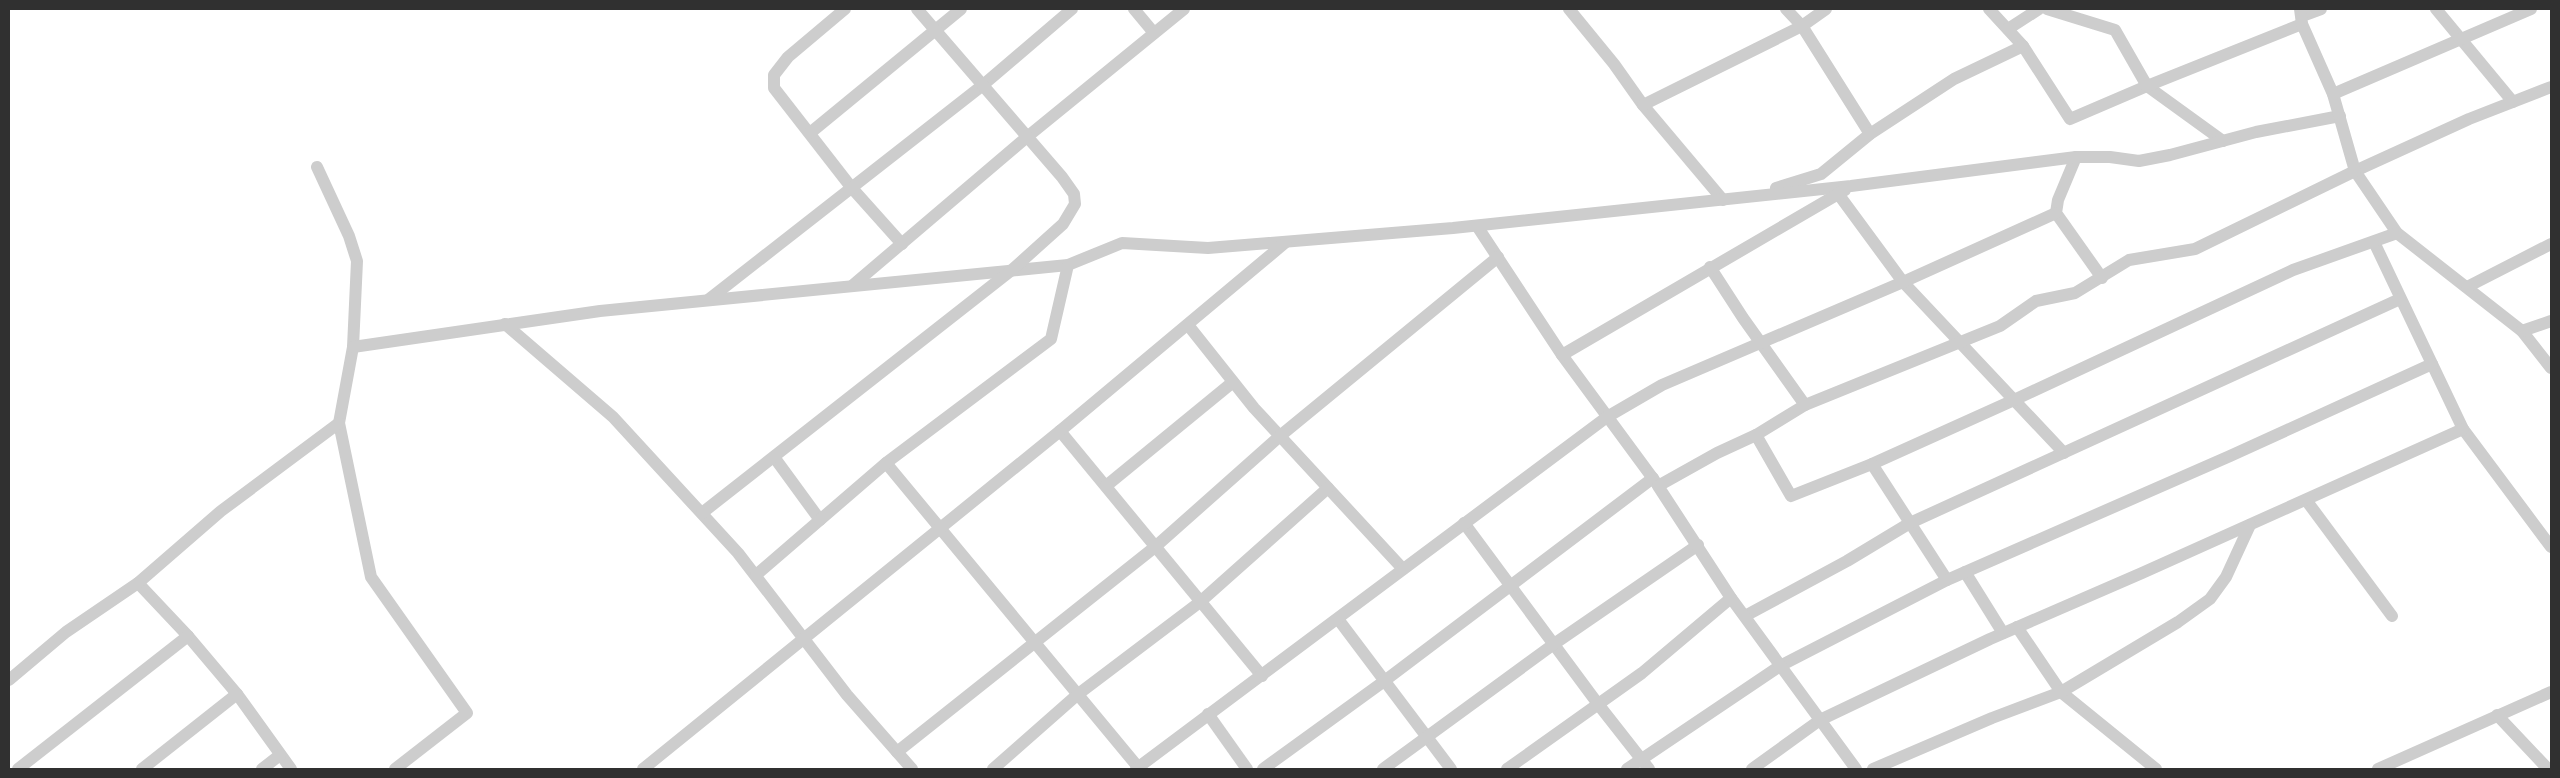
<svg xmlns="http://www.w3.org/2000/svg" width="2560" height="778" font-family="Quicksand,sans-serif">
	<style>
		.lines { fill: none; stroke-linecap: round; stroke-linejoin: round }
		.minor { stroke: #cdcdcd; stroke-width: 12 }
	</style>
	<rect width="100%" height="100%" fill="#fff"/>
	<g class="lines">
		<g class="minor">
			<polyline points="845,9 788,57 774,75 774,88 851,187 902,244"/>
			<polyline points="1134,9 1154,33"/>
			<polyline points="1569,9 1614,64 1643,105 1723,200"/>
			<polyline points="1786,9 1802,26 1870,134"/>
			<polyline points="1989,9 2023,46 2070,119 2147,86 2223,141"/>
			<polyline points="2047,9 2115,30 2147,86 2302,24"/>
			<polyline points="2436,9 2513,102"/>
			<polyline points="2302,16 2321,9"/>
			<polyline points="2008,29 2039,9"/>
			<polyline points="2551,87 2469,119 2355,171 2397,233 2522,331 2551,368"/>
			<polyline points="2333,94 2531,9"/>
			<polyline points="1643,105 1802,26 1826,9"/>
			<polyline points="810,133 961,9"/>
			<polyline points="2076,157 2058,200 2056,213 2102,278"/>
			<polyline points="317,167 349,236 357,261 353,347 339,423 371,577 467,713 395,769"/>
			<polyline points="1776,188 1821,174 1870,134 1954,79 2023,46"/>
			<polyline points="1839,195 1903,282 2064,453"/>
			<polyline points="1477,226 1562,355 1657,484"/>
			<polyline points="2374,242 2463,429 2551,547"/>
			<polyline points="1710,267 1743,318 1805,405"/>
			<polyline points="853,285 1027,137 1184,9"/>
			<polyline points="2467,287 2551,244"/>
			<polyline points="708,300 983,85 1072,9"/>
			<polyline points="505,324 613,417 738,553 847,695 912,769"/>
			<polyline points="1188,325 1254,408 1403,569"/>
			<polyline points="2522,331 2551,321"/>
			<polyline points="353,347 600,311 1068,265 1122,243 1208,248 1453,228 1851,186 2076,157 2110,157 2139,161 2170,155 2256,132 2340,116"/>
			<polyline points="1562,355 1845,190"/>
			<polyline points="1060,431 1262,676"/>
			<polyline points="1756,435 1791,496 1872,464 2014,400 2293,270 2397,233"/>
			<polyline points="774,457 820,520"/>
			<polyline points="886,463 1138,767"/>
			<polyline points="1872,464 1947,580"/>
			<polyline points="1106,486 1233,382"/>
			<polyline points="2306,500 2392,616"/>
			<polyline points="702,513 1013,269 1063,224 1075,204 1074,194 1062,177 917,9"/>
			<polyline points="1464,523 1598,704 1649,769"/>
			<polyline points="1965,572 2003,633"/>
			<polyline points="756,575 886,463 1051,339 1068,265"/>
			<polyline points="138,583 188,636 237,694 291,769"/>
			<polyline points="1745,616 1847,561 1910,523 2400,299"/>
			<polyline points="1338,619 1451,769"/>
			<polyline points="2017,627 2061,692 2156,769"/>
			<polyline points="9,680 66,632 138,583 221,511 339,423"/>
			<polyline points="1208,714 1247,769"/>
			<polyline points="2497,715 2548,769"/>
			<polyline points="897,752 1155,547 1280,436 1498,257"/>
			<polyline points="18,769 188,636"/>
			<polyline points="142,769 237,694"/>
			<polyline points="262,769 280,755"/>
			<polyline points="643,769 1060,431 1286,242"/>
			<polyline points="993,769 1077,695 1200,602 1328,488"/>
			<polyline points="1136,769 1607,417 1662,385 1903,282 2056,213"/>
			<polyline points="1263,769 1383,682 1653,478"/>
			<polyline points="1383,769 1554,644 1698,545"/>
			<polyline points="1507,769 1642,673 1731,598"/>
			<polyline points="1627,769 1780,666 1947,580 2230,456 2432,364"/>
			<polyline points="1752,769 1820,720 1990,639 2142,573 2463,429"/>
			<polyline points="1856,769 1731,598 1658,486 1717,453 1756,435 1805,405 2000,326 2036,301 2075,293 2129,260 2195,249 2355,171 2333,94 2302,24 2300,9"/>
			<polyline points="1873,769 1992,718 2061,692 2178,622 2210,599 2226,577 2250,525"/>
			<polyline points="2378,769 2551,692"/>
		</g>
	</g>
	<rect width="2560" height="778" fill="none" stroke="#303030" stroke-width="20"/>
</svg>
